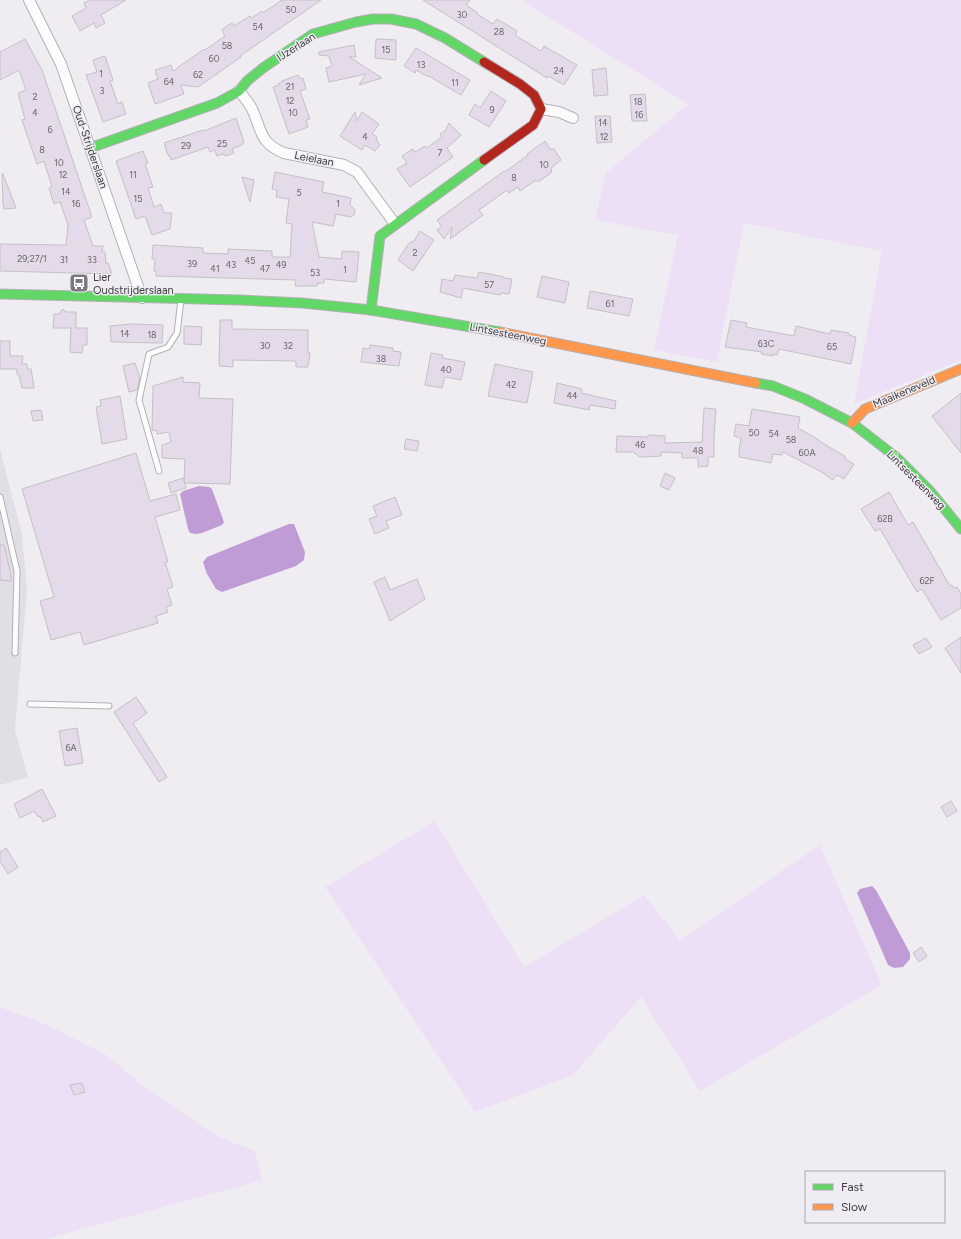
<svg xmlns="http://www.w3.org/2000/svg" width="961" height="1239" font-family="Figtree,sans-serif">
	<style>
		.built { fill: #e2dee6 }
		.green { fill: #eddff6 }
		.water { fill: #c09cd7 }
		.building { fill: #e4daea; stroke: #c3c1c5 }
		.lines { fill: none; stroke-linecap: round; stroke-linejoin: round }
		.lane-casing { stroke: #b4b1b5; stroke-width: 7 }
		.street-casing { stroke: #b4b1b5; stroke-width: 12 }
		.fast-casing { stroke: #b4b1b5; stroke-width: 11 }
		.slow-casing { stroke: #b4b1b5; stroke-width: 11 }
		.jam-casing { stroke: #b4b1b5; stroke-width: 11 }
		.lane { stroke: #fdfcfd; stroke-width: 5 }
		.street { stroke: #fdfcfd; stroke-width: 10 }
		.fast { stroke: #63d668; stroke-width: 9 }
		.slow { stroke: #ff974d; stroke-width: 9 }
		.jam { stroke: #b3261e; stroke-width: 9 }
		.labels { text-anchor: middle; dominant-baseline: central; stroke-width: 3; stroke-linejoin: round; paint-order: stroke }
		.number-label { font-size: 9px; fill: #67646a }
		.street-label { font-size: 11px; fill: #3d3c3f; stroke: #f0ecf3 }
		.poi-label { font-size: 11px; fill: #3d3c3f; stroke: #f0ecf3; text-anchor: start }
	</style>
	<rect width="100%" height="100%" fill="#f0edf2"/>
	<polygon class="built" points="0,449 22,535 27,589 15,730 28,777 0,785"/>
	<g class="green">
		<polygon points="521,0 961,0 961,360 854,404 882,251 744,223 717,362 654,350 678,235 595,220 606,173 688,104"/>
		<polygon points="435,821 524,967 644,895 680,940 820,845 882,985 700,1091 641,997 573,1075 475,1112 325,887"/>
		<polygon points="0,1007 52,1027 108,1056 144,1087 218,1137 255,1151 262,1180 46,1239 0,1239"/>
	</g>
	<g class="water">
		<polygon points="199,486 209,487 212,489 224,522 222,525 202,533 196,534 190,533 188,529 180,494 183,491"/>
		<polygon points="289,524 294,524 305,552 304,560 296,566 222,592 216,589 207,574 203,562 207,557"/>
		<polygon points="872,886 876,890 910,953 910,959 903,967 894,968 888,965 857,893 860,889"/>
	</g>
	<g class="building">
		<polygon points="90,0 126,0 101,15 105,23 96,28 94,23 80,31 72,16 86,8 84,3"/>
		<polygon points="282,0 321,0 240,56 241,57 198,87 181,85 184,94 155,104 148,83 158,79 155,70 171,65 173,71 204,49 205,50 225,36 222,30 227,26 232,23 234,26 250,16 252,18 262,11 263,13"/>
		<polygon points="423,0 470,0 466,5 478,13 477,14 493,24 497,19 517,31 515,35 541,51 544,46 577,65 564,85 548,76 547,78"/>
		<polygon points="25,39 42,70 92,217 84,220 93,246 103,246 102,252 105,252 106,263 108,263 112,274 0,271 0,244 66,245 68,225 60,202 54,204 49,188 52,187 44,161 37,164 22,120 25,119 18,93 26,90 19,70 0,80 0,52"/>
		<polygon points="376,39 396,40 396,60 375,58"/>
		<polygon points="354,45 356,57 349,57 382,78 359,85 366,74 329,82 326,68 332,66 329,56 319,55 319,52"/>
		<polygon points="416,48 470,80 461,95 429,76 428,77 416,70 415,73 404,66"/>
		<polygon points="105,56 113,80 110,81 118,104 122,102 126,114 103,122 86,75 97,72 93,60"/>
		<polygon points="606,68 608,95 594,96 592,70"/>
		<polygon points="298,75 300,79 303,78 306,89 300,91 310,119 306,120 308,127 289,134 273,87 279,85 278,84 282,82 282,81"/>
		<polygon points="491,91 506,101 489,127 469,115 475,104 480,108"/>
		<polygon points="645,94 647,121 632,121 630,95"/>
		<polygon points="355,112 357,121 362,112 379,124 372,134 377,137 376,139 380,145 375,151 365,145 362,150 340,136"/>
		<polygon points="595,116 610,116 612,142 597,143"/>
		<polygon points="236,118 244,142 242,145 232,149 234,153 226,156 223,154 217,156 215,150 210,152 208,147 171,160 169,155 168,155 164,143 203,130 204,131"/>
		<polygon points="449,123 461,135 447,148 453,157 410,187 397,169 407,163 402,156 413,149 415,152 425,146 427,148 442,137 440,134 445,131"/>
		<polygon points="545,141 550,149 554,149 561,160 552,167 551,173 538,182 536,180 520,191 518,187 509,193 507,190 479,210 483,215 450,239 452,227 444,239 437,230 442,227 437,220 504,171 505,172 528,155 527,154"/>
		<polygon points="143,151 148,163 145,164 153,187 148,188 154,207 161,204 164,213 172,213 170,229 152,235 145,216 136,219 116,161"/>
		<polygon points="275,172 324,182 322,192 351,198 350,205 355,210 354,215 351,217 336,214 333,226 312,222 319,257 342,259 342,251 359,252 356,282 324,279 324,283 318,283 317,286 295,286 296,280 156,276 156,271 154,271 155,259 152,259 153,245 203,248 203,253 228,254 228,249 272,251 272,257 290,257 292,224 286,223 289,199 276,197 277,190 272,189"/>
		<polygon points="2,174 3,174 16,208 4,209 3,203"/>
		<polygon points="242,177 254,180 250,202"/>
		<polygon points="420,231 434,240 413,271 398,260 409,243 414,241"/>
		<polygon points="479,272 504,277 504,278 512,279 509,294 501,293 500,295 463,288 461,298 440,292 442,279 453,281 455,275 477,278"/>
		<polygon points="542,276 569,282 565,303 537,297"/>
		<polygon points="590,291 633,299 629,316 587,308"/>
		<polygon points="63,309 66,312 76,312 76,328 87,328 87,345 83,345 82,353 70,352 71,328 53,328 54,314 59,314"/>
		<polygon points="220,320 232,320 232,329 308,330 308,353 310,353 308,367 296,367 296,362 294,361 233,360 233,367 219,366"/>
		<polygon points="731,320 747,323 746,327 794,336 796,326 830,334 831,330 849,333 849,335 856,337 851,364 779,349 777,355 773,354 773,356 761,354 762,352 725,347"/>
		<polygon points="130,324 163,325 162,343 111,342 110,326"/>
		<polygon points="184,326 202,327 201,345 184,344"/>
		<polygon points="0,341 10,341 10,356 23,356 22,364 27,364 27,369 31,369 34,388 22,388 19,375 17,374 17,369 0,369"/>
		<polygon points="370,345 393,348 393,351 401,352 399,366 361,362 363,348 369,349"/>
		<polygon points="431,353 443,355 442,358 465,362 461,380 445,377 442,388 425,385"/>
		<polygon points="135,363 140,378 137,390 129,392 123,366"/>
		<polygon points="495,364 533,372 527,403 488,396"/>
		<polygon points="183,377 183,382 200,383 199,398 233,399 230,484 184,483 185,459 162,458 162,445 171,442 169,432 157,434 157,431 152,430 153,386"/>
		<polygon points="557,383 582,389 581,393 616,401 615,409 590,405 589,410 554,403"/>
		<polygon points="961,393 961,453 932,416"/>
		<polygon points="120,396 127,439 102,444 96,407 101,406 100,400"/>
		<polygon points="704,408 716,409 714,438 714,457 708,457 708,466 698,467 698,458 682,458 682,453 661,452 661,456 640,457 633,452 616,452 617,436 648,437 648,435 665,436 665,443 702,442"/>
		<polygon points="752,409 800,417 798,428 819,440 819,441 846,457 845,459 854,464 844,479 837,475 833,480 820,471 783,452 782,455 773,454 771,463 739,457 739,451 741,438 734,436 736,424 749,426"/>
		<polygon points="41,410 43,420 33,421 31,411"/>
		<polygon points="406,439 419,441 417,451 404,449"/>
		<polygon points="136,453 150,501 176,494 180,510 155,517 168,562 165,562 173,587 167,589 172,605 166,607 168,612 156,616 158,623 84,645 80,632 51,640 40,601 54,597 22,489"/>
		<polygon points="665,473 675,478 669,490 660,486"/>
		<polygon points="183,478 186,488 171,493 168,483"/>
		<polygon points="889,492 908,525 913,522 950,586 952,585 954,588 957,587 961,594 961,608 941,620 922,589 917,592 880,529 875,531 861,509"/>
		<polygon points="395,497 402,515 386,521 389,528 375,534 369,519 377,516 373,506"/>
		<polygon points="0,545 4,545 11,575 11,581 0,580"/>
		<polygon points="385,577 390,590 417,579 425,599 390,621 374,582"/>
		<polygon points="961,637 961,673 945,648"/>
		<polygon points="926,638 932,647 919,654 913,645"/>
		<polygon points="136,697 147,713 133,723 167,777 159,782 114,712"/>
		<polygon points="77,728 83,763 65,766 59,731"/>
		<polygon points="42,789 56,816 43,822 40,816 38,817 34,811 20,818 14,804"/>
		<polygon points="951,801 957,811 947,817 941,807"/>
		<polygon points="6,848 18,867 8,874 0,861 0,852"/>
		<polygon points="921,947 927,956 919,962 913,953"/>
		<polygon points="82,1083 85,1092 74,1095 70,1085"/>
	</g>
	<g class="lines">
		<defs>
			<g id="lane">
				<polyline points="159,471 139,400 149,354 168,347 177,333 181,300"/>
				<polyline points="0,497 17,571 15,653"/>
				<polyline points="30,704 109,706"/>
			</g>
			<g id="street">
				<polyline points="29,0 61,64 142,298"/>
				<path d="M239,91C244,97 249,103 252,109C262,130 259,143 284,153L344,165L357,172L395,224"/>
				<polyline points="541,109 559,112 573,118"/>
			</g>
			<g id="fast">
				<polyline points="90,148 217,103 239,91 247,81 263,68 313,34 356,22 373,19 391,19 416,24 445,38 484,62"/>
				<polyline points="0,294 240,300 302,303 371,310 500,332"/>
				<polyline points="371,310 380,236 484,160"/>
				<polyline points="756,383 773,386 805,399 852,423 896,457 930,491 961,529"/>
			</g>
			<g id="slow">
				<polyline points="500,332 756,383"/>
				<polyline points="852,423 865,409 961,369"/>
			</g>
			<polyline id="jam" points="484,160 533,125 541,109 534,95 520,84 484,62"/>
		</defs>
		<use href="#lane" class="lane-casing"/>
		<use href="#street" class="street-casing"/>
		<use href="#fast" class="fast-casing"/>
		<use href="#slow" class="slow-casing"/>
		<use href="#jam" class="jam-casing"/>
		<use href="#lane" class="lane"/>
		<use href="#street" class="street"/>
		<use href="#fast" class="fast"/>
		<use href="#slow" class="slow"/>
		<use href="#jam" class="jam"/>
	</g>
	<defs>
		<symbol id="bus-square" viewBox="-11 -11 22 22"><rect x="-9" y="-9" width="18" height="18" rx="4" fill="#7c7a7e" stroke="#f0ecf3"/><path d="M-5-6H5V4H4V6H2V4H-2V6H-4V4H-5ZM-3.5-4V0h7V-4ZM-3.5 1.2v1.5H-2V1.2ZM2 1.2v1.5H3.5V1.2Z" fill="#fff"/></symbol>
	</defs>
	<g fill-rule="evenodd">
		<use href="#bus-square" x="68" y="272" width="22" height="22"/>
	</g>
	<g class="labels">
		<g class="number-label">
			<text x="291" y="9">50</text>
			<text x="462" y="14">30</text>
			<text x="258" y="26">54</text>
			<text x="499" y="31">28</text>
			<text x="227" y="45">58</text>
			<text x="386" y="49">15</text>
			<text x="214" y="58">60</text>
			<text x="421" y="64">13</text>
			<text x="559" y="70">24</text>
			<text x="101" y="73">1</text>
			<text x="198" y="74">62</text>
			<text x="169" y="81">64</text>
			<text x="455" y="82">11</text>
			<text x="290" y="86">21</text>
			<text x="102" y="90">3</text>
			<text x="35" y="96">2</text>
			<text x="290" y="100">12</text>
			<text x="638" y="101">18</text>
			<text x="492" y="109">9</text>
			<text x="35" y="112">4</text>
			<text x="293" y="112">10</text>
			<text x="639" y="114">16</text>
			<text x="603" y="122">14</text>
			<text x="50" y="129">6</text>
			<text x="365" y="136">4</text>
			<text x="604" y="136">12</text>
			<text x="222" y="143">25</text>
			<text x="186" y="145">29</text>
			<text x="42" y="149">8</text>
			<text x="440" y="152">7</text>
			<text x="59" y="162">10</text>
			<text x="544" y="164">10</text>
			<text x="63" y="174">12</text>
			<text x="133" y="174">11</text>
			<text x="514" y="177">8</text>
			<text x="66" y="191">14</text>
			<text x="299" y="192">5</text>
			<text x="138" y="198">15</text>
			<text x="76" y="203">16</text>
			<text x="338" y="203">1</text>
			<text x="415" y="252">2</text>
			<text x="32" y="258">29;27/1</text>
			<text x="64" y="259">31</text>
			<text x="92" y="259">33</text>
			<text x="250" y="260">45</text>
			<text x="192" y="263">39</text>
			<text x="231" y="264">43</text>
			<text x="281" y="264">49</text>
			<text x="215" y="268">41</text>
			<text x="265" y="268">47</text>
			<text x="345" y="269">1</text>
			<text x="315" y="272">53</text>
			<text x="489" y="284">57</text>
			<text x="610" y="303">61</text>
			<text x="125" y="333">14</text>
			<text x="152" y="334">18</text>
			<text x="766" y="343">63C</text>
			<text x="265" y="345">30</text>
			<text x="288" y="345">32</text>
			<text x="832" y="346">65</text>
			<text x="381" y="358">38</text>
			<text x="446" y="369">40</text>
			<text x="511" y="384">42</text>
			<text x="572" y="395">44</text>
			<text x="754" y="432">50</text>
			<text x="774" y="433">54</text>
			<text x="791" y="439">58</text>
			<text x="640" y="444">46</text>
			<text x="698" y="450">48</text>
			<text x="807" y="452">60A</text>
			<text x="885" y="518">62B</text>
			<text x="927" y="580">62F</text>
			<text x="71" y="747">6A</text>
		</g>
		<g class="street-label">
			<text transform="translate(296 47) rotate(-32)">IJzerlaan</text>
			<text transform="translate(90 147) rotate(71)">Oud-Strijderslaan</text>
			<text transform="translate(314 159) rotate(11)">Leielaan</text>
			<text transform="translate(508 334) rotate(11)">Lintsesteenweg</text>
			<text transform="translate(904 392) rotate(-23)">Maaikeneveld</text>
			<text transform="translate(916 480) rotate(45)">Lintsesteenweg</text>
		</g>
		<g class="poi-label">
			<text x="93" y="277">Lier<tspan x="93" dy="13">Oudstrijderslaan</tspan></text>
		</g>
	</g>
	<rect x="805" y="1171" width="140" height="52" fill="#f0ecf3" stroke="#a8a6ab"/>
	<rect x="813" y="1184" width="20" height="6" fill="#63d668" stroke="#a8a6ab"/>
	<text x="841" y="1191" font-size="12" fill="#3d3c3f">Fast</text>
	<rect x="813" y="1204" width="20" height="6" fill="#ff974d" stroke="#a8a6ab"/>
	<text x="841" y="1211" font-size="12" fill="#3d3c3f">Slow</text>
</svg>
